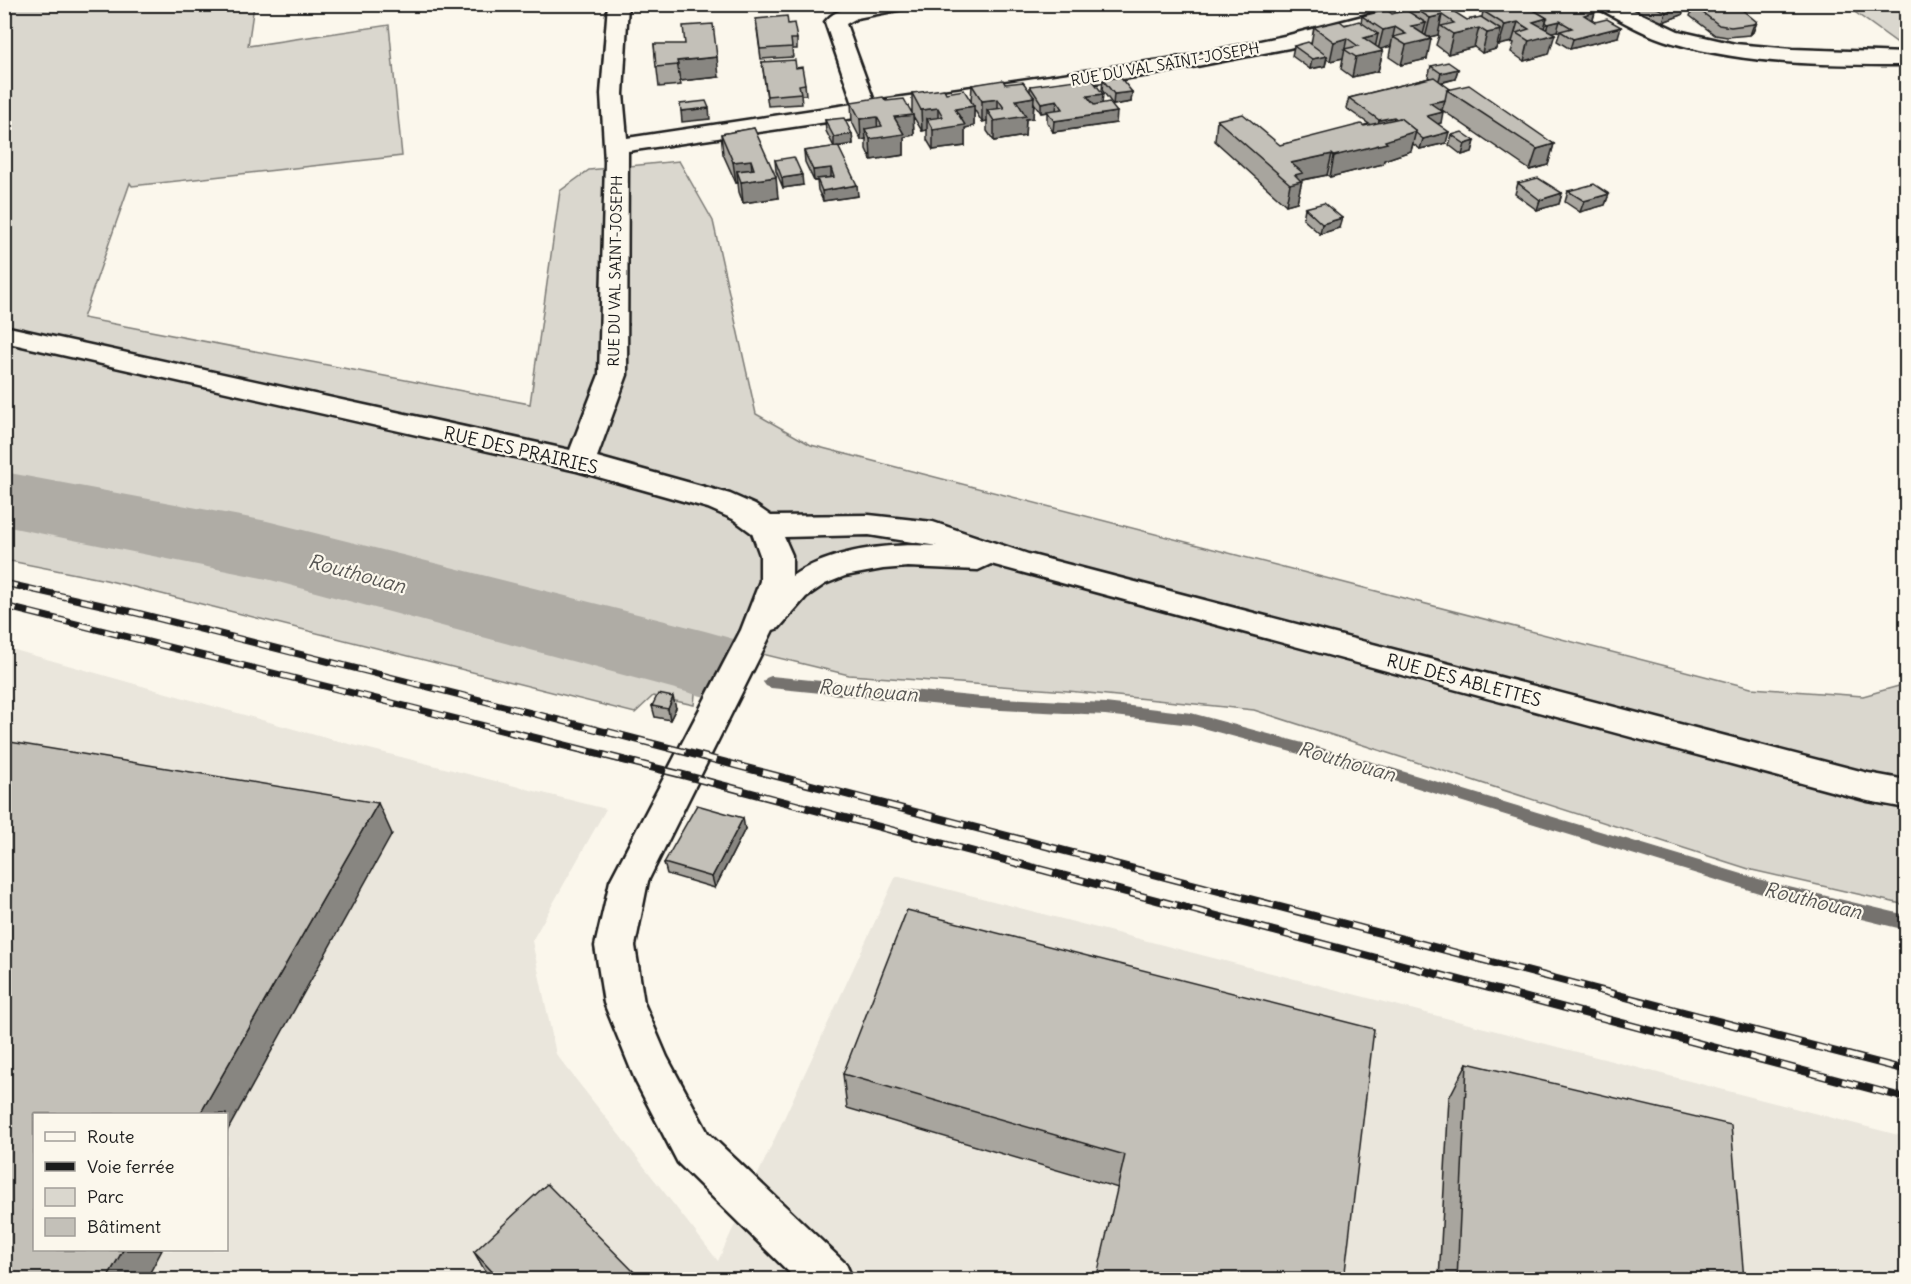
<svg xmlns="http://www.w3.org/2000/svg" width="1911" height="1284" font-family="Delius,sans-serif">
	<style>
		.built { fill: #eae6dc; fill-rule: evenodd }
		.green { fill: #dad7ce; stroke: #7b7a75; stroke-width: 1.5 }
		.lines { fill: none; stroke-linecap: round; stroke-linejoin: round }
		.stream { fill: #74726e; fill-rule: evenodd }
		.river { fill: #afaca5; fill-rule: evenodd }
		.minor-casing { stroke: #1c1c1c; stroke-width: 5 }
		.minor { fill: #fbf7ec; fill-rule: evenodd }
		.rail-far1-casing { stroke: #1c1c1c; stroke-width: 7 }
		.rail-casing { stroke: #1c1c1c; stroke-width: 8 }
		.rail-far1 { stroke: #fbf7ec; stroke-width: 4.5; stroke-dasharray: 13; stroke-linecap: butt }
		.rail { stroke: #fbf7ec; stroke-width: 5; stroke-dasharray: 16; stroke-linecap: butt }
		.wall { fill: #a8a59e; stroke: #1c1c1c; stroke-width: 1.5 }
		.shaded-wall { fill: #888681; stroke: #1c1c1c; stroke-width: 1.5 }
		.building { fill: #c3c0b8; stroke: #1c1c1c; stroke-width: 1.5 }
		.labels { text-anchor: middle; dominant-baseline: central; stroke-width: 4.5; stroke-linejoin: round; paint-order: stroke }
		.far-street-label { font-size: 15px; fill: #1c1c1c; stroke: #fbf7ec }
		.street-label { font-size: 18px; fill: #1c1c1c; stroke: #fbf7ec }
		.water-label { font-size: 20px; font-style: italic; fill: #575653; stroke: #fbf7ec }
	</style>
	<rect width="100%" height="100%" fill="#fbf7ec"/>
	<filter id="ink" filterUnits="userSpaceOnUse"><feTurbulence type="fractalNoise" baseFrequency=".0167" numOctaves="2"/><feDisplacementMap in="SourceGraphic" scale="12" xChannelSelector="R" yChannelSelector="G"/><feConvolveMatrix kernelMatrix="1 2 1 2 8 2 1 2 1" color-interpolation-filters="sRGB"/></filter>
	<g filter="url(#ink)">
		<path class="built" d="M4,647L322,737L606,809L532,941L556,1054L718,1261L896,876L1906,1137V1279H5ZM34,1114H226V1250H34Z"/>
		<g class="green">
			<polygon points="4,5 254,5 248,46 389,25 402,156 132,186 130,183 83,318 530,404 560,191 589,170 679,161 713,221 756,414 811,445 1751,688 1863,696 1906,684 1906,905 1752,870 1254,710 1068,691 849,675 700,639 694,705 653,696 635,713 106,580 5,560"/>
			<polygon points="1845,5 1906,5 1906,49"/>
		</g>
		<g class="lines">
			<polygon class="stream" points="771,676 981,697 1105,703 1191,713 1362,759 1772,883 1906,915 1906,930 1772,897 1362,771 1191,725 1105,715 981,709 771,688 766,686 763,682 766,678"/>
			<polygon class="river" points="4,472 267,521 705,631 737,640 750,664 737,688 705,697 267,579 4,526"/>
			<defs>
				<g id="minor">
					<path d="M608,4H628L623,94L627,138L853,104L825,22C842,0 885,4 911,4L908,8L857,18L846,24L874,101L1189,56L1289,35L1410,4H1430L1428,12L1289,48L1156,74L628,151L627,375L597,457L730,494L755,505L771,516L869,515L933,522L1028,554L1868,773L1906,780V808L1868,801L991,564L978,570L908,567L883,569L845,576L825,584L806,597L779,628L773,630L648,881L635,946L644,1003L667,1057L708,1133L846,1264L853,1280H797L678,1163L636,1082L604,1003L595,946L610,881L741,630L760,581V555L752,533L733,519L708,508L577,471L4,342V326L570,450L599,375L605,162L601,94ZM869,535L937,546C889,543 833,549 792,576V555L784,537Z"/>
					<path d="M1595,4H1621L1678,31L1735,44L1792,49L1906,53V65C1829,65 1748,65 1673,43C1647,36 1622,21 1598,8Z"/>
				</g>
			</defs>
			<use href="#minor" class="minor-casing"/>
			<use href="#minor" class="minor"/>
			<defs>
				<g id="rail-far1">
					<polyline points="4,583 137,613 614,734"/>
					<polyline points="4,606 517,734"/>
				</g>
				<g id="rail">
					<polyline points="511,732 683,775 1906,1098"/>
					<polyline points="608,732 1906,1070"/>
				</g>
			</defs>
			<use href="#rail-far1" class="rail-far1-casing"/>
			<use href="#rail" class="rail-casing"/>
			<use href="#rail-far1" class="rail-far1"/>
			<use href="#rail" class="rail"/>
		</g>
		<g class="wall">
			<polygon points="1530,4 1583,4 1595,12 1593,20 1618,37 1570,49 1557,41 1560,32 1557,31 1551,32 1549,54 1524,61 1511,52 1514,43 1512,42 1499,45 1497,44 1496,49 1482,53 1474,47 1448,54 1436,45 1439,36 1438,35 1429,37 1427,59 1401,65 1389,57 1391,46 1380,49 1383,51 1378,71 1352,77 1341,69 1343,58 1330,61 1327,59 1325,66 1310,69 1292,56 1294,46 1311,44 1314,27 1361,23 1362,16 1392,14 1408,11 1409,5 1467,20 1482,17 1483,11 1536,8"/>
			<polygon points="1630,4 1686,4 1682,15 1663,22 1629,7"/>
			<polygon points="1694,6 1757,22 1753,32 1750,35 1727,37 1715,35 1690,16"/>
			<polygon points="788,24 797,39 797,49 792,49 793,57 761,59 757,29"/>
			<polygon points="654,44 719,77 680,81 681,85 659,87"/>
			<polygon points="762,62 805,84 806,95 801,95 802,104 768,106"/>
			<polygon points="1431,66 1458,69 1455,79 1441,83 1450,89 1554,144 1548,165 1530,170 1442,110 1441,110 1441,123 1437,124 1446,143 1420,149 1413,144 1411,151 1384,160 1383,164 1330,177 1327,175 1302,180 1297,202 1286,205 1215,141 1217,120 1280,145 1369,124 1346,108 1349,98 1430,78 1428,77"/>
			<polygon points="1103,80 1132,92 1131,102 1113,105 1102,90"/>
			<polygon points="1005,84 1030,91 1030,86 1102,103 1116,123 1053,132 1047,122 1047,112 1041,113 1034,103 1033,118 1026,119 1025,136 994,141 987,131 987,121 982,122 974,109 974,126 965,128 965,146 933,150 927,140 927,130 922,131 913,116 914,135 904,137 904,155 871,160 866,149 866,139 861,140 852,122 851,102 886,101 912,113 912,93 946,93 971,102 972,85"/>
			<polygon points="825,120 852,134 853,144 838,147 858,196 823,201 818,190 817,181 814,181 805,162 804,151 834,147 826,131"/>
			<polygon points="754,128 778,198 743,203 739,192 738,183 736,183 723,154 721,134"/>
			<polygon points="1452,135 1475,141 1472,152 1462,155 1449,145"/>
			<polygon points="775,160 803,185 783,188 776,171"/>
			<polygon points="1518,183 1562,193 1559,204 1537,210 1515,194"/>
			<polygon points="1568,191 1609,194 1605,205 1580,212 1565,202"/>
			<polygon points="1305,208 1339,228 1320,234 1303,219"/>
			<polygon points="652,706 676,708 670,720 655,717"/>
			<polygon points="745,829 715,888 667,874 664,863"/>
			<polygon points="1374,1029 1118,1188 847,1108 843,1074"/>
			<polygon points="1467,1063 1744,1280 1439,1280 1449,1098"/>
			<polygon points="474,1252 642,1280 491,1280 488,1276"/>
		</g>
		<g class="shaded-wall">
			<polygon points="759,4 789,4 760,8"/>
			<polygon points="1455,4 1463,4 1454,8"/>
			<polygon points="1686,5 1682,15 1663,22 1666,12"/>
			<polygon points="1595,12 1592,22 1584,15"/>
			<polygon points="1442,15 1438,35 1425,38 1430,18"/>
			<polygon points="1547,18 1541,38 1555,34 1549,54 1524,61 1533,22"/>
			<polygon points="1560,21 1557,31 1545,34 1548,24"/>
			<polygon points="1518,22 1512,42 1499,45 1505,25"/>
			<polygon points="1757,22 1753,32 1750,35 1754,24"/>
			<polygon points="1426,23 1421,42 1431,39 1427,59 1401,65 1411,26"/>
			<polygon points="1395,27 1391,46 1378,50 1383,30"/>
			<polygon points="1621,27 1618,37 1570,49 1573,39"/>
			<polygon points="1479,28 1474,47 1448,54 1453,34"/>
			<polygon points="1501,30 1496,49 1482,53 1487,33"/>
			<polygon points="1378,34 1374,53 1383,51 1378,71 1352,77 1356,57 1364,38"/>
			<polygon points="1347,38 1343,58 1330,61 1334,42"/>
			<polygon points="1327,56 1325,66 1310,69 1312,59"/>
			<polygon points="717,57 719,77 680,81 677,61"/>
			<polygon points="1458,69 1455,79 1438,83 1441,73"/>
			<polygon points="1132,92 1131,102 1113,105 1114,94"/>
			<polygon points="1103,94 1102,104 1086,106 1087,96"/>
			<polygon points="1034,97 1033,118 1026,119 1025,136 994,141 994,121 1016,100"/>
			<polygon points="998,99 998,120 987,110 987,121 982,122 982,101"/>
			<polygon points="1057,100 1056,111 1041,113 1041,103"/>
			<polygon points="1445,100 1442,110 1428,114 1430,103"/>
			<polygon points="974,106 974,126 965,128 965,146 933,150 933,130 955,109"/>
			<polygon points="709,108 710,119 682,122 681,111"/>
			<polygon points="938,108 938,129 927,119 927,130 922,131 921,110"/>
			<polygon points="1117,112 1116,123 1053,132 1054,121"/>
			<polygon points="1443,112 1441,123 1424,127 1427,116"/>
			<polygon points="913,115 914,135 904,137 904,155 871,160 870,139 894,117"/>
			<polygon points="877,117 878,137 865,129 866,139 861,140 860,119"/>
			<polygon points="1394,117 1392,127 1377,130 1379,120"/>
			<polygon points="1416,131 1411,151 1384,160 1383,164 1330,177 1334,156"/>
			<polygon points="1449,132 1446,143 1420,149 1423,139"/>
			<polygon points="852,134 853,144 834,147 834,137"/>
			<polygon points="1475,141 1472,152 1462,155 1465,144"/>
			<polygon points="1554,144 1548,165 1530,170 1537,149"/>
			<polygon points="1332,154 1327,175 1302,180 1297,202 1286,205 1290,184 1291,163"/>
			<polygon points="751,160 753,180 737,171 738,183 736,183 733,162"/>
			<polygon points="831,168 831,178 814,181 813,170"/>
			<polygon points="802,175 803,185 783,188 782,178"/>
			<polygon points="776,177 778,198 743,203 741,182"/>
			<polygon points="857,185 858,196 823,201 822,191"/>
			<polygon points="1562,193 1559,204 1537,210 1540,200"/>
			<polygon points="1609,194 1605,205 1580,212 1584,201"/>
			<polygon points="1342,218 1339,228 1320,234 1322,224"/>
			<polygon points="673,697 676,708 670,720 668,709"/>
			<polygon points="378,803 392,834 226,1133 226,1114 200,1114"/>
			<polygon points="743,818 745,829 715,888 712,877"/>
			<polygon points="123,1250 162,1250 146,1280 106,1280"/>
		</g>
		<g class="building">
			<polygon points="1412,4 1442,4 1467,20 1481,17 1501,30 1487,33 1479,28 1453,34 1441,26 1454,23 1442,15 1430,18 1409,5"/>
			<polygon points="1550,4 1583,4 1595,12 1584,15 1595,22 1607,19 1621,27 1573,39 1560,31 1572,28 1560,21 1548,24 1546,22 1547,18 1532,9"/>
			<polygon points="1648,4 1686,4 1686,5 1666,12"/>
			<polygon points="1708,4 1735,4 1757,22 1754,24 1731,27 1719,25 1694,6"/>
			<polygon points="1507,6 1513,9 1527,6 1547,18 1533,22 1555,34 1529,41 1516,33 1529,29 1518,22 1505,25 1483,11"/>
			<polygon points="1387,10 1392,14 1406,10 1426,23 1411,26 1431,39 1406,45 1393,37 1406,34 1395,27 1383,30 1362,16"/>
			<polygon points="787,16 788,24 794,23 797,39 791,39 792,47 760,49 756,19"/>
			<polygon points="1340,21 1345,25 1359,21 1378,34 1364,38 1383,51 1356,57 1344,49 1358,46 1347,38 1334,42 1314,27"/>
			<polygon points="713,24 717,57 677,61 678,65 656,67 654,44 685,44 683,26"/>
			<polygon points="1308,42 1327,56 1312,59 1294,46"/>
			<polygon points="795,60 796,68 802,67 805,84 799,85 801,93 767,96 762,62"/>
			<polygon points="1448,62 1458,69 1441,73 1431,66"/>
			<polygon points="1120,77 1132,92 1114,94 1103,80"/>
			<polygon points="1434,77 1450,89 1447,90 1445,100 1430,103 1443,112 1427,116 1449,132 1423,139 1416,133 1416,131 1400,118 1397,119 1394,117 1379,120 1349,98"/>
			<polygon points="1091,78 1103,94 1087,96 1094,105 1109,102 1117,112 1054,121 1047,111 1063,109 1057,100 1041,103 1030,86"/>
			<polygon points="1003,80 1005,84 1023,82 1034,97 1016,100 1026,116 994,121 987,110 1004,108 998,99 982,101 972,85"/>
			<polygon points="1469,85 1554,144 1537,149 1447,90"/>
			<polygon points="944,89 946,93 964,90 974,106 955,109 965,125 933,130 927,119 943,117 938,108 921,110 912,93"/>
			<polygon points="883,97 886,101 904,99 913,115 894,117 904,134 870,139 865,129 882,126 877,117 860,119 851,102"/>
			<polygon points="706,101 709,108 681,111 680,104"/>
			<polygon points="1243,114 1280,145 1361,124 1364,126 1400,118 1416,131 1385,141 1387,143 1334,156 1332,154 1291,163 1303,173 1295,175 1301,181 1290,184 1217,120"/>
			<polygon points="844,118 852,134 834,137 825,120"/>
			<polygon points="754,128 776,177 741,182 737,171 754,169 751,160 733,162 721,134"/>
			<polygon points="1462,132 1475,141 1465,144 1452,135"/>
			<polygon points="838,146 857,185 822,191 817,179 834,177 831,168 813,170 804,151"/>
			<polygon points="794,157 802,175 782,178 775,160"/>
			<polygon points="1538,178 1562,193 1540,200 1518,183"/>
			<polygon points="1594,184 1609,194 1584,201 1568,191"/>
			<polygon points="1324,203 1342,218 1322,224 1305,208"/>
			<polygon points="658,694 673,697 668,709 652,706"/>
			<polygon points="4,741 378,803 200,1114 34,1114 34,1250 123,1250 106,1280 4,1280"/>
			<polygon points="697,805 743,818 712,877 664,863"/>
			<polygon points="907,910 1374,1029 1344,1280 1096,1280 1125,1155 843,1074"/>
			<polygon points="1467,1063 1731,1125 1744,1280 1457,1280"/>
			<polygon points="547,1184 642,1280 500,1280 474,1252"/>
		</g>
	</g>
	<g class="labels">
		<g class="far-street-label">
			<text transform="translate(1165 64) rotate(-10)">RUE DU VAL SAINT-JOSEPH</text>
			<text transform="translate(615 271) rotate(-89)">RUE DU VAL SAINT-JOSEPH</text>
		</g>
		<g class="street-label">
			<text transform="translate(521 450) rotate(13)">RUE DES PRAIRIES</text>
			<text transform="translate(1464 680) rotate(15)">RUE DES ABLETTES</text>
		</g>
		<g class="water-label">
			<text transform="translate(357 573) rotate(15)">Routhouan</text>
			<text transform="translate(868 690) rotate(5)">Routhouan</text>
			<text transform="translate(1347 761) rotate(16)">Routhouan</text>
			<text transform="translate(1813 900) rotate(14)">Routhouan</text>
		</g>
	</g>
	<rect width="1911" height="1284" fill="none" stroke="#fbf7ec" stroke-width="24"/>
	<rect x="12" y="12" width="1887" height="1260" fill="none" stroke="#1c1c1c" stroke-width="2" filter="url(#ink)"/>
	<rect x="33" y="1113" width="195" height="138" fill="#fbf7ec" stroke="#a29f99" stroke-width="1.5"/>
	<rect x="45" y="1132" width="30" height="9" fill="#fbf7ec" stroke="#a29f99" stroke-width="1.5"/>
	<text x="87" y="1143" font-size="18" fill="#1c1c1c">Route</text>
	<rect x="45" y="1162" width="30" height="9" fill="#1c1c1c" stroke="#a29f99" stroke-width="1.5"/>
	<text x="87" y="1173" font-size="18" fill="#1c1c1c">Voie ferrée</text>
	<rect x="45" y="1188" width="30" height="18" fill="#dad7ce" stroke="#a29f99" stroke-width="1.5"/>
	<text x="87" y="1203" font-size="18" fill="#1c1c1c">Parc</text>
	<rect x="45" y="1218" width="30" height="18" fill="#c3c0b8" stroke="#a29f99" stroke-width="1.5"/>
	<text x="87" y="1233" font-size="18" fill="#1c1c1c">Bâtiment</text>
</svg>
